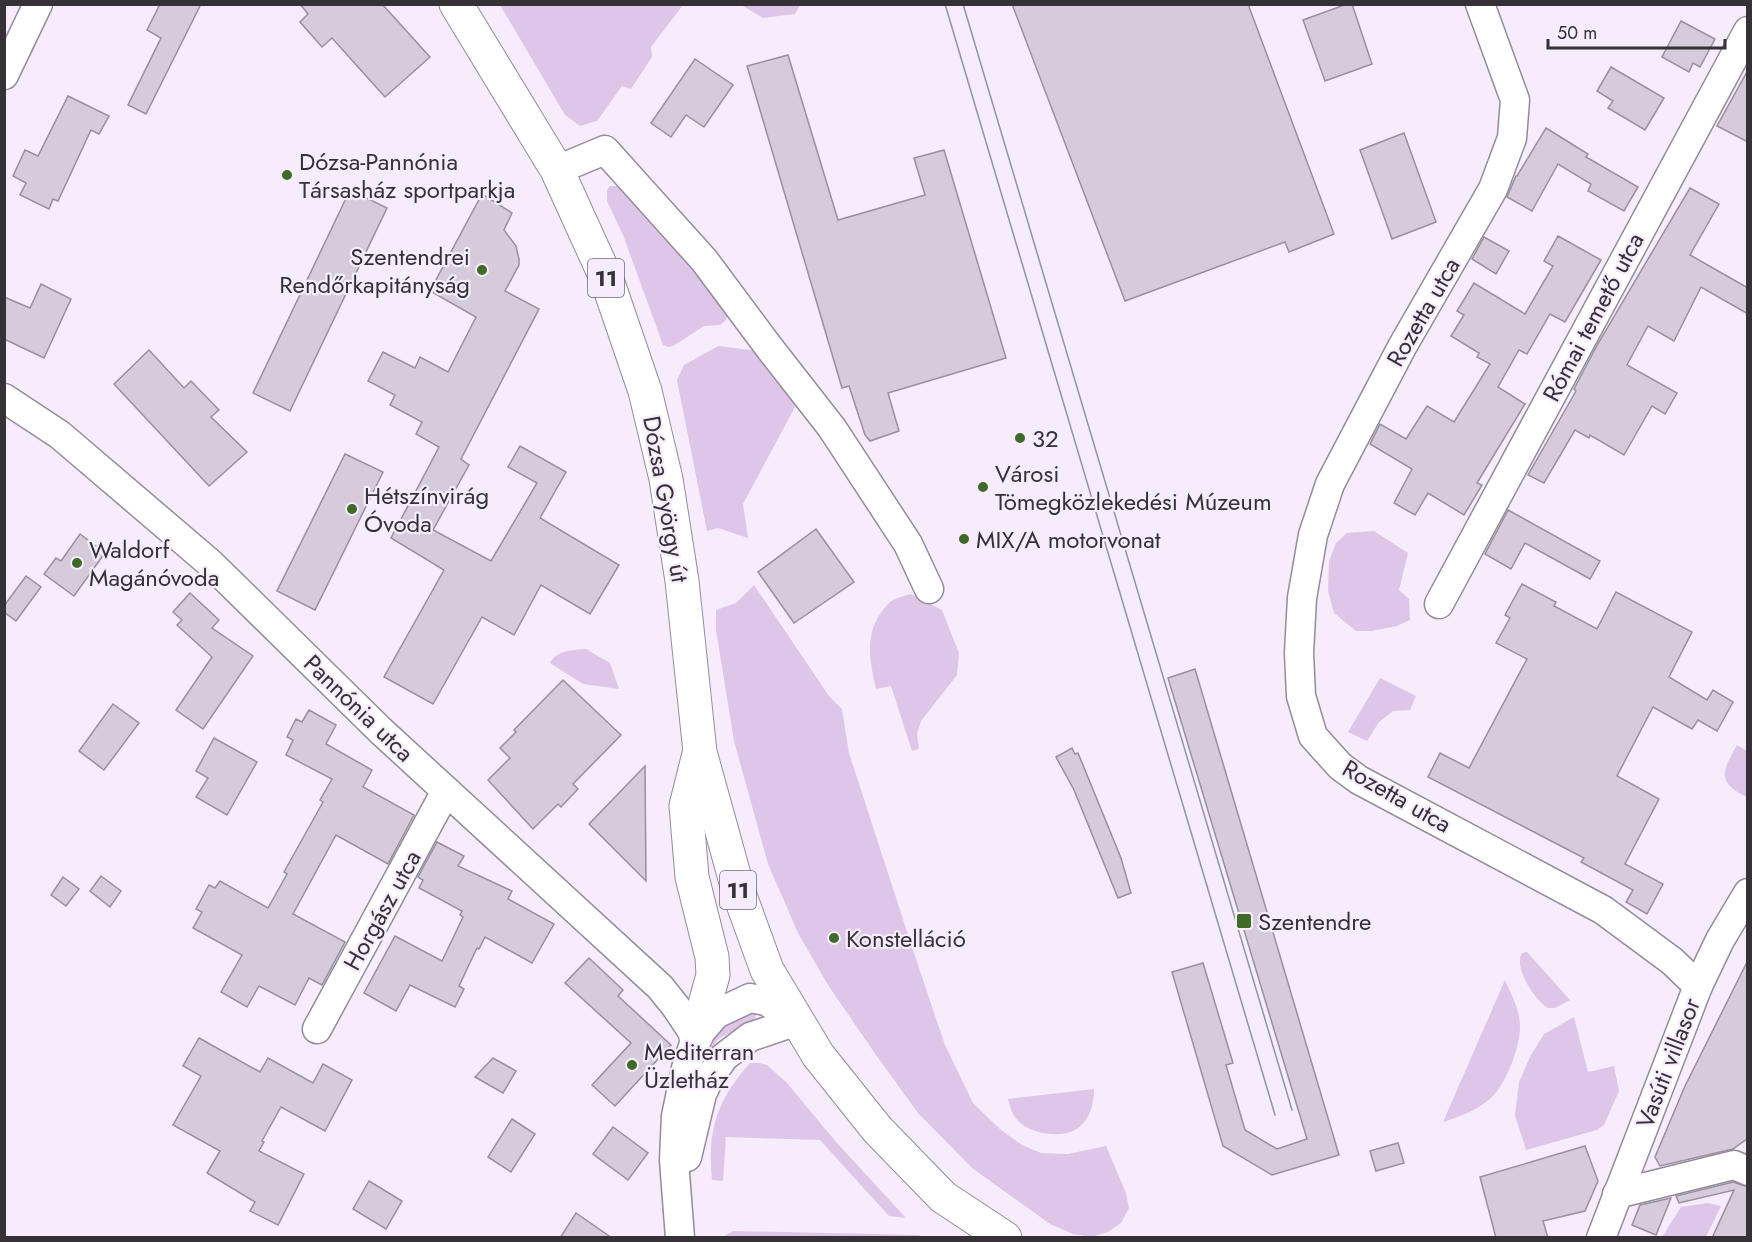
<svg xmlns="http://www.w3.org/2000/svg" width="1752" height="1242" font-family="Jost,sans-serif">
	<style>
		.green { fill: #dec6e9 }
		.building { fill: #d6cbdb; stroke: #998f9e; stroke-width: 1.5 }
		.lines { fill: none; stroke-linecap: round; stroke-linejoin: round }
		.minor-casing { stroke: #958b99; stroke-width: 31 }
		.major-casing { stroke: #958b99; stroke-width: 35 }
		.minor { stroke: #fff; stroke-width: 28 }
		.major { stroke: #fff; stroke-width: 33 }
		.tram { stroke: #99919c; stroke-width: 1.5 }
		.poi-dot { fill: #3f6a27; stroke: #f7ecfc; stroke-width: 2 }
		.labels { text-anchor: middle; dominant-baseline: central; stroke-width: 4.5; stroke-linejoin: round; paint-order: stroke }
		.shield { fill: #f7ecfc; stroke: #6f6972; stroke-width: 1.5 }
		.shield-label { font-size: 22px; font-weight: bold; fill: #353137 }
		.poi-label { font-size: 24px; fill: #353137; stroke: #f7ecfc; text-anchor: start }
		.street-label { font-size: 24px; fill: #353137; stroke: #f7ecfc }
	</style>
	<rect width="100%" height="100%" fill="#f7ecfc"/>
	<g class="green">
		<polygon points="500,5 683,5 651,47 652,57 631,89 622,86 597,121 580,126 565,115"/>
		<polygon points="741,5 800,5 795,14 763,18"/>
		<polygon points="610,186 617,186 625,191 657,231 699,275 728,314 726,320 720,325 704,326 673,346 668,347 663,345 623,235 607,201 607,190"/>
		<polygon points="718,346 751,350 780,373 790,391 795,407 743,504 748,538 718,528 707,531 677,380 684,365"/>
		<polygon points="1374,531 1408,553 1399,590 1409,599 1410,620 1397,626 1372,631 1356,631 1334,613 1328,591 1329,561 1336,543 1347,533"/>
		<polygon points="754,585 829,696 842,709 849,753 913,950 945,1045 973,1103 1001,1130 1022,1145 1041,1153 1068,1154 1106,1146 1126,1193 1129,1208 1121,1223 1108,1232 1091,1237 1073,1234 1050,1224 972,1168 918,1113 876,1055 828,985 798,933 768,864 734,741 716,630 716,610 736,603"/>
		<path d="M911,594L942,610L959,653L957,675L921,721L917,734L919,749L912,751L891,686L876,689C869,656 863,630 889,603C894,598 904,596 911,594Z"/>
		<path d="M586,649L610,663L619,689L583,684L550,663C557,650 572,650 586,649Z"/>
		<polygon points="1380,678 1416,696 1410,710 1393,711 1379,722 1367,741 1348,732"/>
		<path d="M1737,745L1747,751V797C1715,782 1723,770 1737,745Z"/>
		<path d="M1527,952L1570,1000L1555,1008H1548C1535,1001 1513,967 1522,953Z"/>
		<path d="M1505,980C1511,994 1519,1008 1520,1024C1521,1045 1507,1082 1492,1097C1480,1109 1459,1117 1443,1122Z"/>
		<polygon points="751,1011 756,1015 755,1020 718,1039 702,1062 707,1038 722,1026"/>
		<polygon points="1574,1017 1588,1072 1614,1066 1619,1091 1604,1125 1597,1130 1526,1150 1515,1115 1519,1082 1530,1057 1544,1034"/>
		<path d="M750,1063H759L767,1065L787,1083L837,1143L906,1218L889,1216L820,1140L726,1137L723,1181L712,1180C707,1131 717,1100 750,1063Z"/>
		<path d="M1094,1089C1094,1104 1090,1121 1075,1130C1059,1139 1025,1133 1015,1117C1011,1112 1010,1105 1008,1099Z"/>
		<polygon points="1708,1203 1721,1206 1706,1237 1662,1237 1681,1207"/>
		<polygon points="733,1231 919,1235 923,1237 723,1237"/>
	</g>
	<g class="building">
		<polygon points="160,4 201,4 146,114 128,105 161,38 147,30"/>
		<polygon points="300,4 382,4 430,57 385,97 332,38 322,47 300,22 308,14"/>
		<polygon points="1012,4 1248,4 1334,234 1289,252 1285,242 1125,301"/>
		<polygon points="1347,4 1352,4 1372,64 1325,81 1303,20"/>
		<polygon points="1681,21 1715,39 1700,67 1693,63 1689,72 1662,57"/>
		<polygon points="788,55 838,220 925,195 914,158 944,150 1006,358 888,393 899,431 870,441 865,435 849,386 842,388 747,66"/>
		<polygon points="695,59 733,85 704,127 686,115 671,137 651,123"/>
		<polygon points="1611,67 1664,98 1645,130 1608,108 1613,101 1597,91"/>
		<polygon points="1748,70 1748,142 1717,126"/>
		<polygon points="68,96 109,116 99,134 91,130 58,201 53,199 49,209 20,195 26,183 13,176 25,150 38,156"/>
		<polygon points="1546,128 1588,154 1586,157 1638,187 1624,211 1588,191 1591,184 1558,164 1532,211 1507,197 1516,176 1517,176"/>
		<polygon points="1404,133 1436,222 1392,239 1360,150"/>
		<polygon points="1690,188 1719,204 1690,255 1748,288 1748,314 1701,287 1674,341 1648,326 1627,365 1677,393 1665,414 1652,406 1624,455 1590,435 1589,438 1575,430 1544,483 1528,475 1576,391 1574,389 1596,347"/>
		<polygon points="350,190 387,208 290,411 253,393"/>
		<polygon points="482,194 512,213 504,230 516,246 519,259 519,265 505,291 539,309 461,459 469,465 433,530 491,561 537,483 508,467 520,446 566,472 540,518 619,565 590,614 541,585 514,635 482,617 433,704 384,677 444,570 391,538 439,447 416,434 422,422 390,405 395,395 368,381 383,352 415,368 420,357 448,372 476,317 430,291"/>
		<polygon points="1558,236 1601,260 1565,322 1550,314 1527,354 1519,350 1498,387 1525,404 1477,483 1482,485 1464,515 1428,493 1415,515 1394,503 1412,469 1370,444 1380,424 1406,439 1427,406 1454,422 1490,364 1477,357 1479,353 1451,336 1464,315 1457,311 1474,283 1525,314 1553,266 1544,261"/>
		<polygon points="1484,237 1509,251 1496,274 1472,259"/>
		<polygon points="41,284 71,299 44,358 4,339 4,297 30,308"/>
		<polygon points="149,350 184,388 191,381 219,410 211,417 247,452 209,486 114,384"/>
		<polygon points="345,454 383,472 315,610 277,591"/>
		<polygon points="1508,510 1600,561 1590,579 1525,543 1511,569 1485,554"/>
		<polygon points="816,529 854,582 794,623 758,572"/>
		<polygon points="80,534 105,553 74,596 44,574 56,558 61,561"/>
		<polygon points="26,576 41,587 16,621 4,612 4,606"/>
		<polygon points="1522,584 1556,602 1554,606 1597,629 1616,592 1692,632 1669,677 1707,700 1713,690 1733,702 1717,731 1698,720 1692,729 1653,707 1617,776 1659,799 1625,864 1663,884 1647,914 1626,902 1633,890 1581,862 1584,858 1428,777 1440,753 1469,768 1527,659 1496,643 1510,618 1505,615"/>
		<polygon points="190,593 219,620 212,628 253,656 203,729 176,710 212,657 177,625 182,620 173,612"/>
		<polygon points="1195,669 1339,1155 1272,1175 1223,1146 1172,972 1203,963 1233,1063 1226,1065 1245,1130 1277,1149 1307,1139 1168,678"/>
		<polygon points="563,680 621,735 573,784 578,789 561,807 558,804 533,829 488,780 510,758 500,748 516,732 514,730"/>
		<polygon points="113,704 139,723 104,770 79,751"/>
		<polygon points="309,710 336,725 326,744 372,770 363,787 414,815 388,864 336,835 293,914 345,942 322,985 309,978 295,1005 259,986 247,1007 221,992 242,955 193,928 202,912 196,909 209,885 215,888 220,881 268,908 287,874 284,872 323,802 320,800 332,779 286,755 293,740 287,737 296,719 302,722"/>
		<polygon points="214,738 257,762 227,815 196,797 208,778 196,771"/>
		<polygon points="1072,748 1075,754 1078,753 1121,858 1131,893 1118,898 1074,790 1056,757"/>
		<polygon points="645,766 646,881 589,824"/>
		<polygon points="437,842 464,856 458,866 512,891 508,899 554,924 532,963 485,937 479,949 477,948 459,986 464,989 455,1007 410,985 396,1011 364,993 395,936 442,961 463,917 460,915 462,911 419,888 423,880 418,877"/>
		<polygon points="101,876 121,891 110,907 90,891"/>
		<polygon points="63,877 79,889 66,906 51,895"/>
		<polygon points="589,958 623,990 618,996 671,1045 615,1106 592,1085 631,1043 565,983"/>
		<polygon points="1748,960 1748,1138 1733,1149 1660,1166 1655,1157 1685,1086"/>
		<polygon points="199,1038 260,1072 268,1058 313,1083 323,1064 352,1080 325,1131 281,1107 262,1141 264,1142 259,1151 304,1174 278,1225 250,1211 255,1202 207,1173 220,1151 173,1125 201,1076 183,1066"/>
		<polygon points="493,1058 516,1071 503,1093 475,1077"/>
		<polygon points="512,1119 535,1134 511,1172 488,1157"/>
		<polygon points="613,1127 648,1153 628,1180 593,1154"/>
		<polygon points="1398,1143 1404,1163 1376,1171 1370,1151"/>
		<polygon points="1585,1146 1598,1181 1585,1211 1543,1221 1548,1238 1496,1238 1480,1177"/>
		<polygon points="369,1181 402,1201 386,1229 353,1209"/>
		<polygon points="1733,1182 1748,1187 1748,1238 1712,1238 1734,1190 1679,1203 1676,1196"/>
		<polygon points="1671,1198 1656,1235 1632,1225 1640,1205"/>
		<polygon points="576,1213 612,1238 560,1238"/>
	</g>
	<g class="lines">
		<defs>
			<g id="minor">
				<polyline points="1480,4 1515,100 1512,138 1493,189 1402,347 1330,484 1313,535 1302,598 1299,653 1301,696 1313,736 1340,766 1359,780 1603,910 1672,961 1698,986"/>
				<polyline points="4,75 38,4"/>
				<polyline points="557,170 605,150 704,260 768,346 832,428 908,544 929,589"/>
				<polyline points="4,398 60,435 211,564 381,731 660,987 676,1007 696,1037"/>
				<polyline points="1439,604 1748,31"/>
				<polyline points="317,1029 446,791"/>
				<polyline points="687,1157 702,1094 710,1077 724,1057 750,1037 797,1021"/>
				<polyline points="1617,1194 1734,1165 1748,1171"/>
				<polyline points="680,1238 674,1160 676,1116 686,1068 696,1037 716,1014 750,998 766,1001 797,1021"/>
				<polyline points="1601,1238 1698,986 1720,940 1748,893"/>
			</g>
			<g id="major">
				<polyline points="456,4 557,170 607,280 645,391 666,479 682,581 700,752 739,893 767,970 818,1055 877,1129 943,1197 1005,1238"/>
				<polyline points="696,1037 713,975 712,957 692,877 686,806 699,754"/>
			</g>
		</defs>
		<use href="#minor" class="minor-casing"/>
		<use href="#major" class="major-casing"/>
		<use href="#minor" class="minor"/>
		<use href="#major" class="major"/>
		<g class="tram">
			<polyline points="945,4 1275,1115"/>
			<polyline points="963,4 1292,1110"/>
		</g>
	</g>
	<g class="poi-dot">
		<circle cx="287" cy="175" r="6"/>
		<circle cx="482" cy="270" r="6"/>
		<circle cx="1020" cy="438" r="6"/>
		<circle cx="983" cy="487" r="6"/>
		<circle cx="352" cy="509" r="6"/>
		<circle cx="964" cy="539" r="6"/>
		<circle cx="77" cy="563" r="6"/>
		<rect x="1236" y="913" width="16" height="16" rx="3"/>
		<circle cx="834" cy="938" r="6"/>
		<circle cx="632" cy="1065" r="6"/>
	</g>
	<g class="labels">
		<g class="shield">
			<rect x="588" y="259" width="36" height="38" rx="4.5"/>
			<rect x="720" y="871" width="36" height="38" rx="4.5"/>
		</g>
		<g class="shield-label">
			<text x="606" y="278">11</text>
			<text x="738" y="890">11</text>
		</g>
		<g class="poi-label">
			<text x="299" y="161">Dózsa-Pannónia<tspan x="299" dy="28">Társasház sportparkja</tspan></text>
			<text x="470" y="256" text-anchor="end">Szentendrei<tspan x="470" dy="28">Rendőrkapitányság</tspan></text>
			<text x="1032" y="438">32</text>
			<text x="995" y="473">Városi<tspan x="995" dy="28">Tömegközlekedési Múzeum</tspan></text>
			<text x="364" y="495">Hétszínvirág<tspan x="364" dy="28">Óvoda</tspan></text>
			<text x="976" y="539">MIX/A motorvonat</text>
			<text x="89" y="549">Waldorf<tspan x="89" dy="28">Magánóvoda</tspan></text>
			<text x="1258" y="921">Szentendre</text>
			<text x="846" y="938">Konstelláció</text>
			<text x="644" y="1051">Mediterran<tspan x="644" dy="28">Üzletház</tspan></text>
		</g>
		<g class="street-label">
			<text transform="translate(1423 312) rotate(-60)">Rozetta utca</text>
			<text transform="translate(1593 317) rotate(-62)">Római temető utca</text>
			<text transform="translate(666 499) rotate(80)">Dózsa György út</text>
			<text transform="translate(359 708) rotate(44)">Pannónia utca</text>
			<text transform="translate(1397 796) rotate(30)">Rozetta utca</text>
			<text transform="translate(382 910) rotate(-61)">Horgász utca</text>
			<text transform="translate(1668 1063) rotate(-69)">Vasúti villasor</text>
		</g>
	</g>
	<rect width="1752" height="1242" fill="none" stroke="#353137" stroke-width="12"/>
	<path d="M1548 39v9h177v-9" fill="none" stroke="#353137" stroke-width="3"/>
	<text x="1557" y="39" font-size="18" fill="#353137" stroke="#f7ecfc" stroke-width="4.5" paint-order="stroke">50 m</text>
</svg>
